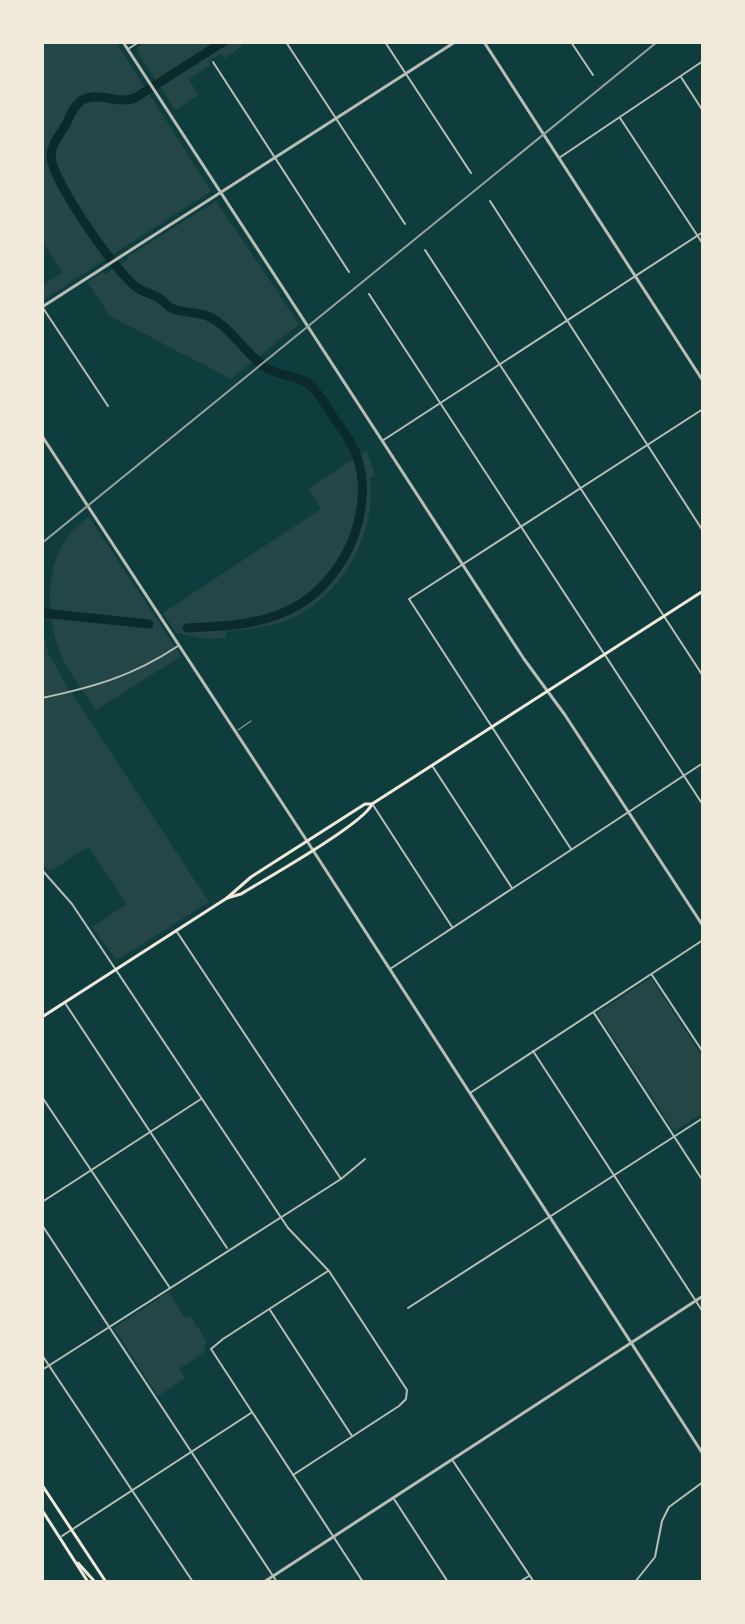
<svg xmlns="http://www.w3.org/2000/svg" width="745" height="1624" font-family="Roboto,sans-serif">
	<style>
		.green { fill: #244646 }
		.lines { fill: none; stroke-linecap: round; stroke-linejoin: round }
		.river { stroke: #0a2a2b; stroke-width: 9 }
		.service { stroke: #b8beb3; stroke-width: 1 }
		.minor { stroke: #b8beb3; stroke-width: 2 }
		.tertiary { stroke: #b8beb3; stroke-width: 3 }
		.secondary { stroke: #f1e9da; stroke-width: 3 }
		.primary { stroke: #f1e9da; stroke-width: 3 }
		.rail { stroke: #97a49c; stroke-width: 2 }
	</style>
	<rect width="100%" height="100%" fill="#0f3d3e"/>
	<g class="green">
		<polygon points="42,42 116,42 211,191 43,300 42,286 62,272 42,241"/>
		<polygon points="145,42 243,42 242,46 225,58 221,54 209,61 210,65 189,79 198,95 175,110 137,51 138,47"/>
		<polygon points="216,201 298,322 298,325 231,379 110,316 87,282 103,272 105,274 129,259 128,256"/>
		<path d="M367,450L375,476L370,478C377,534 341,599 287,620C268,628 247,629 226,631V638L206,639L176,633L163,613L321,509L308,489Z"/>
		<path d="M89,517L181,656L96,710C84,692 68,672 60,652C46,616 44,564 71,533C76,527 83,522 89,517Z"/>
		<polygon points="42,631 49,655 65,683 209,902 119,959 115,958 92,927 127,904 88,847 50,871 42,864"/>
		<polygon points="651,978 703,1058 703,1113 674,1131 597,1013"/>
		<polygon points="169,1292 184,1317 192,1318 206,1341 204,1352 179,1369 185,1378 158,1396 114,1328"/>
	</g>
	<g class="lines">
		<g class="river">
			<polyline points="42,613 149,624"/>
			<path d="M187,628C253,625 306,621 343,559C361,529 369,487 356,454C351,440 342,429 334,418C327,407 320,393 309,384C294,373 278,377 265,367C245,353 233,330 212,318C200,311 183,314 171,308C166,305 162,299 157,297C150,293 142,292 135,286C115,271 53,182 51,157C51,144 60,135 66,124C71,115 73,106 82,100C100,91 117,105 135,98L223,42"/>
		</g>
		<polyline class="service" points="238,730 251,721"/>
		<g class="minor">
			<polyline points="286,42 405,224"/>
			<polyline points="385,42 471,173"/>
			<polyline points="571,42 593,75"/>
			<polyline points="128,49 139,42"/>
			<polyline points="213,62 349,272"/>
			<polyline points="681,77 703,111"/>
			<polyline points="620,118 703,244"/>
			<polyline points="559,158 703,61"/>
			<polyline points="490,201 703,531"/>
			<polyline points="425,250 703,676"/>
			<polyline points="369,294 703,805"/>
			<polyline points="43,308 108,406"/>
			<polyline points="382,441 703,232"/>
			<path d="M42,698C94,687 133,676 178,646"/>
			<polyline points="433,767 512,888"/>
			<polyline points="373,805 452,927"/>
			<polyline points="571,849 409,599 703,409"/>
			<polyline points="42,870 72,904 288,1228 329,1271 407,1390 406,1399 399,1406 293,1475"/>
			<polyline points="177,932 341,1179"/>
			<polyline points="390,969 703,763"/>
			<polyline points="652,975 703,1052"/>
			<polyline points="65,1003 227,1248"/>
			<polyline points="594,1013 703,1181"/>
			<polyline points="533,1051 703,1312"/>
			<polyline points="470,1093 703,940"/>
			<polyline points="42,1097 170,1288"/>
			<polyline points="42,1202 201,1099"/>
			<polyline points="42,1225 277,1582"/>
			<polyline points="328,1271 223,1339 211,1349 363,1582"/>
			<polyline points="408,1308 703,1118"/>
			<polyline points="270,1310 352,1436"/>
			<polyline points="42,1355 193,1582"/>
			<polyline points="42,1370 341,1179 365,1159"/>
			<polyline points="453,1461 534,1582"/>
			<polyline points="394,1499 448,1582"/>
			<polyline points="62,1536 251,1413"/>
			<polyline points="519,1582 529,1576"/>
			<polyline points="635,1582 655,1557 662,1521 669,1507 703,1482"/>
		</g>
		<g class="tertiary">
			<polyline points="123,42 524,659 565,715 703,926"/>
			<polyline points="484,42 703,381"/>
			<polyline points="42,307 455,42"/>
			<polyline points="42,436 307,841 703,1454"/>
			<polyline points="264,1582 703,1296"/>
		</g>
		<g class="secondary">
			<polyline points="227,898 251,877 365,804 372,804 703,591"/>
			<path d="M42,1017L227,898L241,894C264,880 365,823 372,804"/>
		</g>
		<g class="primary">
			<polyline points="42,1485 106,1582"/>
			<polyline points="42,1510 88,1582"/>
			<polyline points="78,1563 95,1582"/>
		</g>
		<polyline class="rail" points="42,543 657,42"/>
	</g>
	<rect width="745" height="1624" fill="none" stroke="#f1e9da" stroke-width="88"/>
</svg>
